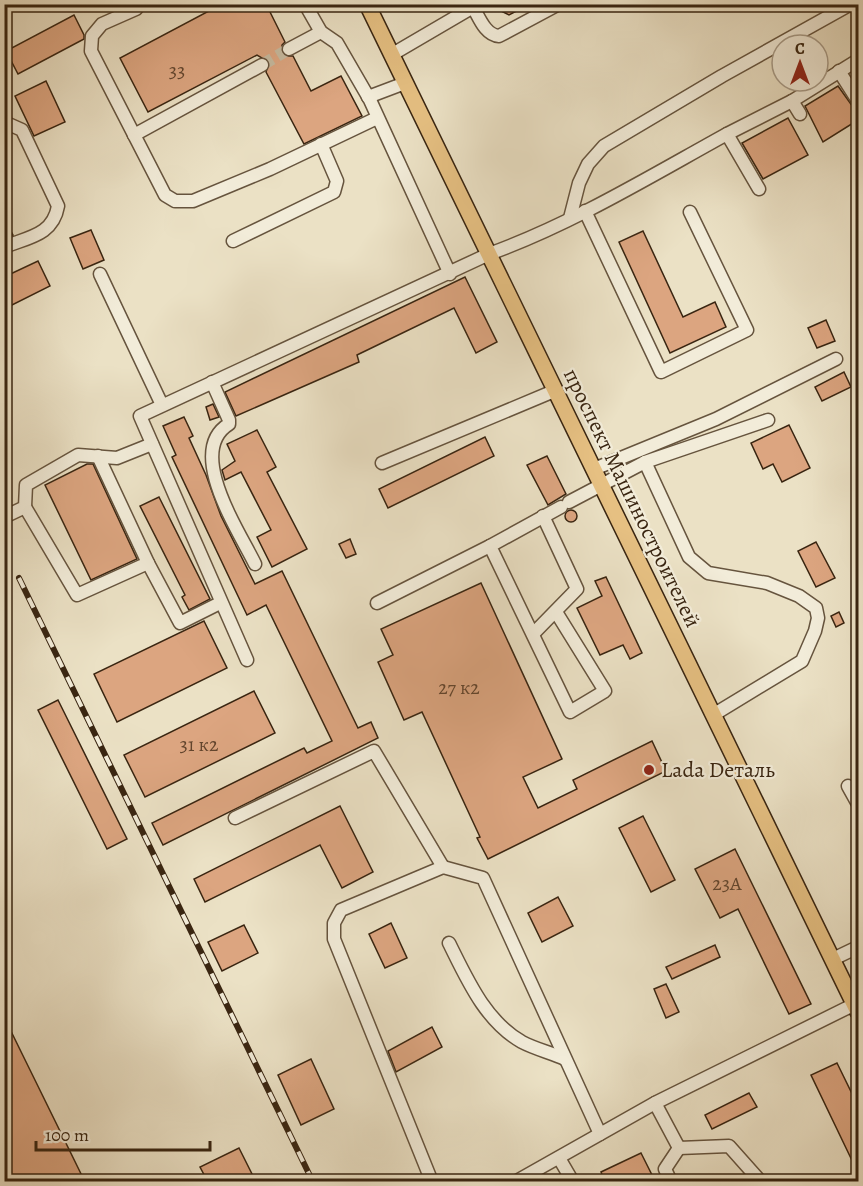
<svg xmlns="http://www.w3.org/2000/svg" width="863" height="1186" font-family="Alegreya,serif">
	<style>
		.building { fill: #dca580; stroke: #392511; stroke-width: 1.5 }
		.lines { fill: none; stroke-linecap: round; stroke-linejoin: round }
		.minor-tunnel { stroke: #c7bba1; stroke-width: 12; stroke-dasharray: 12 6; stroke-linecap: butt }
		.minor-casing { stroke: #66543e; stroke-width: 15 }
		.major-casing { stroke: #392511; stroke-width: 18 }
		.minor { stroke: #f2ecd9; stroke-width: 12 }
		.major { stroke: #e6c082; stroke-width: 15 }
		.rail-casing { stroke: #392511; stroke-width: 6 }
		.rail { stroke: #f2ecd9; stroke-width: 4; stroke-dasharray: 11; stroke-linecap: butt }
		.poi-dot { fill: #8f2418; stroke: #f2ecd9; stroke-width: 2 }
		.labels { text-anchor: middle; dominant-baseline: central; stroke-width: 4.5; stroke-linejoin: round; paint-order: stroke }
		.number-label { font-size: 20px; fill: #62452d }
		.street-label { font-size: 22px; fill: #392511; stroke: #f2ecd9 }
		.poi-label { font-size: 22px; fill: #392511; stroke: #f2ecd9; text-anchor: start }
	</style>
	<rect width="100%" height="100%" fill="#ebe1c5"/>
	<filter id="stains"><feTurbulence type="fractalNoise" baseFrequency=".00333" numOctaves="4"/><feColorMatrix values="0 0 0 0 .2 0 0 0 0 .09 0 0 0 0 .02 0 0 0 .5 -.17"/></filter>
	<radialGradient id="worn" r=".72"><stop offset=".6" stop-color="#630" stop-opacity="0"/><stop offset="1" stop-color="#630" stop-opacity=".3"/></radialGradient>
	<g class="building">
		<polygon points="222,4 266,4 285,42 282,45 282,52 285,56 293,56 311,91 341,76 362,116 304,144 266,72 269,62 257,55 148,112 120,58"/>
		<polygon points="487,4 530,4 509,15"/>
		<polygon points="74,15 84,35 84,39 18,74 6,51"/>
		<polygon points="46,81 65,122 34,136 15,96"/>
		<polygon points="838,86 858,114 858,120 823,142 805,106"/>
		<polygon points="788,118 808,155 763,179 742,143"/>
		<polygon points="4,218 13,235 4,238"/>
		<polygon points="91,230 104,260 83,269 70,238"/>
		<polygon points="643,231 683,317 715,302 726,327 670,353 619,242"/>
		<polygon points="38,261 50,286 4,309 4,277"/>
		<polygon points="465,277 497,342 476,353 454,308 357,355 359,362 236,416 225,392"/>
		<polygon points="826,320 835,341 817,348 808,328"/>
		<polygon points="844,372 851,387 822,401 815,387"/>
		<polygon points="213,404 219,417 210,420 206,407"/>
		<polygon points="184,417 193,436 189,438 206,475 221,516 255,584 282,571 358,728 371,722 378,738 163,845 152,823 304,748 307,753 332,741 266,605 247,615 172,457 176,455 163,426"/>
		<polygon points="789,425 810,468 782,482 773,464 763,469 751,443"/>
		<polygon points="257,430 276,467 267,472 307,549 272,567 257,537 271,530 241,472 225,480 222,470 235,461 227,444"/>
		<polygon points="485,437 494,456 388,508 379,489"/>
		<polygon points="547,456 566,494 548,505 527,465"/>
		<polygon points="87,464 93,464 137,559 91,580 45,485"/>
		<polygon points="159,497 210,599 189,610 182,597 185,595 140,506"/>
		<circle cx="571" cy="516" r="6"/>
		<polygon points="350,539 356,554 346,558 339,544"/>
		<polygon points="816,542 835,578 816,587 798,551"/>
		<polygon points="606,577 642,653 630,659 623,645 600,655 577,608 602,596 595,581"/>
		<polygon points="481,583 562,759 523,777 538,808 577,789 573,780 652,741 666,771 488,859 477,838 480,837 422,712 404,720 378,662 393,655 381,629"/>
		<polygon points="839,612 844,623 836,627 831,616"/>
		<polygon points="204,621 227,668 117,722 94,674"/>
		<polygon points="254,691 275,733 145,797 124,755"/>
		<polygon points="58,700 127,839 107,849 38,710"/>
		<polygon points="340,806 373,872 342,888 320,845 205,902 194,879"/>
		<polygon points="643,816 675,880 651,892 619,828"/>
		<polygon points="735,849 811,1004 789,1014 738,909 720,918 695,869"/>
		<polygon points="558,897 573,926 542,942 528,913"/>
		<polygon points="391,923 407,958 385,968 369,934"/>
		<polygon points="244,925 258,953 222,971 208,942"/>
		<polygon points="715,945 720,957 672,979 666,967"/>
		<polygon points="666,984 679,1012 666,1018 654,989"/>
		<polygon points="4,1017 85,1182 4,1182"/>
		<polygon points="432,1027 442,1047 396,1072 388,1051"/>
		<polygon points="311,1059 334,1109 301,1125 278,1075"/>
		<polygon points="837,1063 858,1106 858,1173 811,1075"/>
		<polygon points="749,1093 757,1107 712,1129 705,1115"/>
		<polygon points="239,1148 256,1182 208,1182 200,1167"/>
		<polygon points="641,1153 652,1175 639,1182 605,1182 601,1172"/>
	</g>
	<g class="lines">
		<polyline class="minor-tunnel" points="262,65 289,49"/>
		<defs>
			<g id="minor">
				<polyline points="140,4 136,9 102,24 92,36 91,51 165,195 175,201 193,201 270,169 377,118"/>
				<polyline points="305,4 321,32 337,43 370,100 450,274"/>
				<path d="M473,7C479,17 485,35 499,36L559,4"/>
				<polyline points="289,49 321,32"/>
				<polyline points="391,55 473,7 472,4"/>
				<polyline points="839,71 858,101"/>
				<polyline points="368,97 405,83"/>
				<polyline points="792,101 800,114"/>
				<path d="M4,122L22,130L58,206C53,235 29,237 4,247"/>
				<polyline points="727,134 792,101 858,60"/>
				<polyline points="134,135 262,65"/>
				<polyline points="585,211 661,372 747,330 690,212"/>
				<polyline points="570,218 579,183 588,164 604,146 722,76 851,4"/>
				<polyline points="233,241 334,192 337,181 321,144"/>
				<polyline points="100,274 162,405"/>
				<path d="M212,382L229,420V424C185,451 239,531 255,564"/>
				<polyline points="645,462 689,557 708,573 767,583 799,596 816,608 818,618 815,631 802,661 713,715"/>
				<polyline points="382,463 554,391"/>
				<polyline points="594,469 716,419 836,359"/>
				<polyline points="569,502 645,462 768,420"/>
				<polyline points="25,507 77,595 148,563 98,456"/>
				<polyline points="4,517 25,507 26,485 78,455 117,458 152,444"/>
				<polyline points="148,563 180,623 220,603"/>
				<polyline points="377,603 490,546"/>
				<polyline points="556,612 605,691 570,712 490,546 561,507"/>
				<polyline points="533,634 577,589 543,516"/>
				<path d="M247,660L140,416L489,254C572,224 649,177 727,134L759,189"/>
				<polyline points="848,786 858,804"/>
				<polyline points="235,818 374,751 443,867"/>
				<path d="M449,943C467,979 485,1021 522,1042C535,1049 552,1053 565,1059"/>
				<polyline points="833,959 858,947"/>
				<polyline points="655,1103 679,1148 729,1146 761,1182"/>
				<polyline points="559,1158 573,1182"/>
				<polyline points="432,1182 334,939 334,923 341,910 443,867 483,878 600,1134"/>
				<polyline points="515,1182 655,1103 855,1004"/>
				<polyline points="671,1182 665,1169 679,1148"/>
			</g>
			<polyline id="major" points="367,4 858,1012"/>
		</defs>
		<use href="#minor" class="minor-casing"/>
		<use href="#major" class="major-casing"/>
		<use href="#minor" class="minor"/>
		<use href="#major" class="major"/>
		<defs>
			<polyline id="rail" points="19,578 313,1182"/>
		</defs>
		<use href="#rail" class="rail-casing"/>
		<use href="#rail" class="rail"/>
	</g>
	<circle class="poi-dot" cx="649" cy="770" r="6"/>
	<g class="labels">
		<g class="number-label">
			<text x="177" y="70">33</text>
			<text x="459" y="687">27 к2</text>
			<text x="199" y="744">31 к2</text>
			<text x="727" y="883">23А</text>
		</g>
		<g class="street-label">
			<text transform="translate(632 498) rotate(64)">проспект Машиностроителей</text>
		</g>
		<g class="poi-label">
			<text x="661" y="770">Lada Dеталь</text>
		</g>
	</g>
	<rect width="863" height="1186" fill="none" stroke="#ebe1c5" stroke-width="24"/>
	<rect x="6" y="6" width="851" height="1174" fill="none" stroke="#392511" stroke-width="3"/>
	<rect x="12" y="12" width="839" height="1162" fill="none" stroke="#392511" stroke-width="1.5"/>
	<g transform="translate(800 63)"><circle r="28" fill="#f2ecd9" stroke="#a89c89" stroke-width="1.5"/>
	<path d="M0-4.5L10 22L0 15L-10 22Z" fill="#8f2418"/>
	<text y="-9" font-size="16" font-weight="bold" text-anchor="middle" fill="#392511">С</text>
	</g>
	<path d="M36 1141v9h174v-9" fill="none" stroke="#392511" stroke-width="3"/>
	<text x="45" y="1141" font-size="18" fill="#392511" stroke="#f2ecd9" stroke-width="4.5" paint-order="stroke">100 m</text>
	<rect width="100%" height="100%" filter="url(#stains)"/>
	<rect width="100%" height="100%" fill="url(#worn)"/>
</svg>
